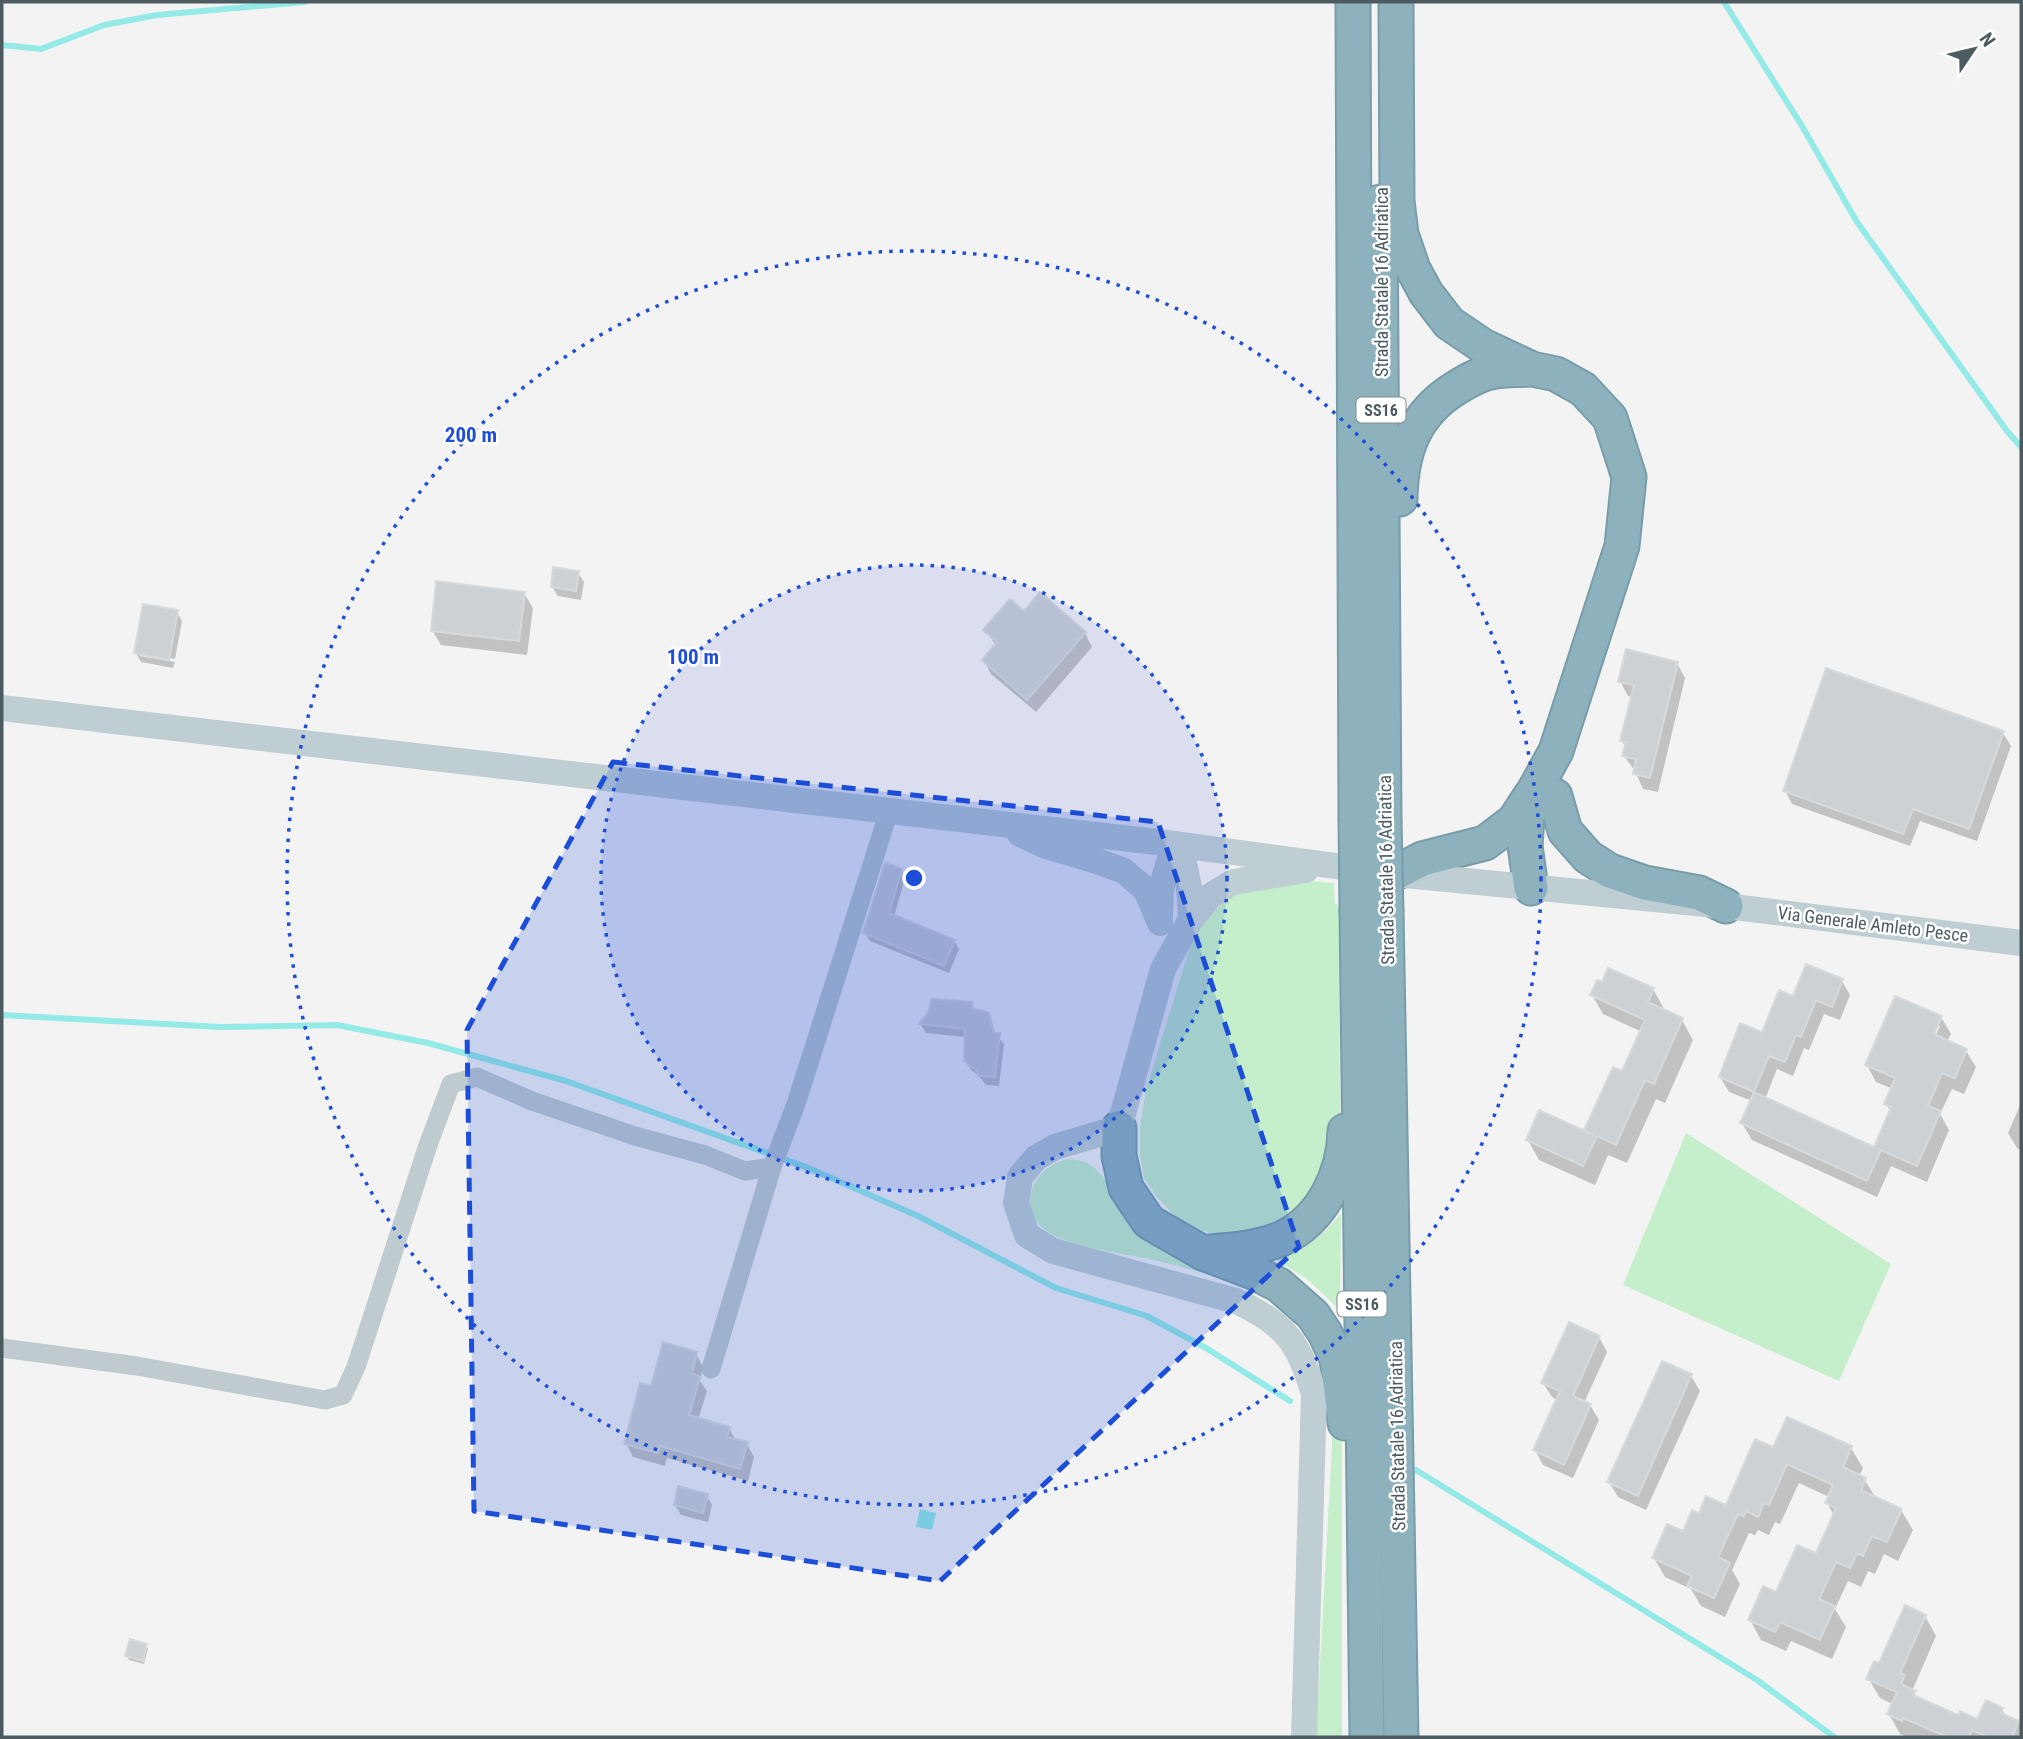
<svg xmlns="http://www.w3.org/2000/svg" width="2023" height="1739" font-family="'Roboto Condensed',sans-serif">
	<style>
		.green { fill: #c4efca }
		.water { fill: #93eae6 }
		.shadow { fill: #0003; fill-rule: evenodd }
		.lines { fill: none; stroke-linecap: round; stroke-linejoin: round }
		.stream { stroke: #93eae6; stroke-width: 6 }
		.building { fill: #cdd1d4; stroke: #d7dadd; stroke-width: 2 }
		.highway-casing { stroke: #789daa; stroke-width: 37 }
		.street { stroke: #bfcbce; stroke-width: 19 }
		.secondary { stroke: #bfced3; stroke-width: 26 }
		.highway { stroke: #8db2be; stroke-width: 33 }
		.highway-bridge-casing { stroke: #789daa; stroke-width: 37; stroke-linecap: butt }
		.highway-bridge { stroke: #8db2be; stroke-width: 33 }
		.marked { fill: #1d4ed8; fill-opacity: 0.2; stroke: #1d4ed8; stroke-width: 5; stroke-dasharray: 14 9; stroke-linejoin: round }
		.ring { fill: none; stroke: #1d4ed8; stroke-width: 3.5; stroke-dasharray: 3.5 7 }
		.labels { text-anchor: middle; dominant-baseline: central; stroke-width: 5; stroke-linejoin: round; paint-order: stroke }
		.shield { fill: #fff; stroke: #818c90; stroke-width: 2 }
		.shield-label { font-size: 16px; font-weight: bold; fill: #4b5b60 }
		.street-label { font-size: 18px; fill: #4b5b60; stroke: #fff }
		.centre { fill: #1d4ed8; stroke: #fff; stroke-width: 3.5 }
		.ring-label { font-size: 21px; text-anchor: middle; font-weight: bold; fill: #1d4ed8; stroke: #fff; stroke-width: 5; stroke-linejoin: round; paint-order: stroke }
	</style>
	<rect width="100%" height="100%" fill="#f4f3f3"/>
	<g class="green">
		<polygon points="1309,881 1334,883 1335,903 1339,907 1340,1136 1315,1200 1275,1228 1223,1236 1200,1230 1175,1216 1156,1196 1144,1178 1140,1153 1140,1127 1146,1090 1189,950 1205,918 1235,893"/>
		<polygon points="1686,1133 1891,1264 1839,1381 1623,1285"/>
		<path d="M1067,1159C1089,1160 1096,1167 1109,1185L1307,1315L1342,1419V1737H1316L1332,1446C1333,1388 1320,1324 1264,1295C1236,1280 1189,1269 1158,1261C1125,1253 1087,1251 1055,1236C1015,1217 1027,1169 1067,1159Z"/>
		<path d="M1341,1213L1340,1310L1307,1279L1276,1260C1303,1252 1323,1236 1341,1213Z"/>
	</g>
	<polygon class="water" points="920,1509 936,1513 932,1530 916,1527"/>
	<g class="shadow">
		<polygon points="578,573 584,582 581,600 558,596 552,587"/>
		<polygon points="524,593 533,608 527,655 441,645 432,630"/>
		<polygon points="177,612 182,621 175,659 140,652 140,656 175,662 173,668 141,662 136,653"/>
		<polygon points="1024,614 1085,633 1092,647 1036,712 991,674 984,660 996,646 986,630"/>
		<polygon points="1677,663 1685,678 1658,792 1643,789 1635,771 1624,756 1626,748 1622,741 1633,697 1628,696 1620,681"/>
		<polygon points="2003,733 2011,746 1977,841 1920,821 1910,846 1792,804 1785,791"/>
		<polygon points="901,870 905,878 894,917 954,941 959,949 949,973 870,941 865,933"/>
		<path d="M1842,981L1850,995L1840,1020L1824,1014L1809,1050L1804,1048L1793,1076L1777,1069L1765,1099L1875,1149L1891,1112L1886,1104L1893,1089L1876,1082L1867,1065L1941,1017L1951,1034L1947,1042L1966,1051L1976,1067L1964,1094L1952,1089L1940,1114L1949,1130L1927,1182L1891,1166L1877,1197L1752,1140L1742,1123L1752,1101L1729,1092L1720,1077L1763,1035L1794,998ZM1936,1026H1940L1932,1043L1929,1042Z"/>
		<polygon points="1653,989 1664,1009 1663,1011 1682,1020 1693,1040 1665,1103 1656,1099 1627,1163 1608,1155 1595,1185 1539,1160 1528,1140 1589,1134 1586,1130 1623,1074 1642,1032 1603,1014 1592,995"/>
		<polygon points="971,1004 975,1011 988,1015 996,1035 1004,1044 999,1086 986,1085 978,1075 971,1070 966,1060 966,1037 926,1033 921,1025 929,1014"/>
		<polygon points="2021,1103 2021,1150 2017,1148 2008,1133"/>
		<polygon points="1599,1337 1607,1352 1584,1403 1590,1405 1599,1420 1573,1478 1543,1465 1535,1450 1557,1400 1552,1397 1543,1383"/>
		<polygon points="696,1354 703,1367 700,1381 707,1391 698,1420 729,1428 736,1441 747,1444 754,1457 748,1481 667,1458 665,1466 633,1457 626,1443 652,1388"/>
		<polygon points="1663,1363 1691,1376 1700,1391 1646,1510 1618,1497 1609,1482"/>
		<polygon points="1851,1448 1863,1468 1859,1476 1864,1479 1876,1498 1901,1510 1913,1530 1898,1561 1884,1554 1875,1574 1868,1571 1861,1587 1848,1581 1835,1609 1846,1627 1832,1659 1791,1641 1786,1651 1761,1640 1750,1620 1816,1556 1834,1516 1827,1502 1829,1497 1799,1483 1780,1524 1775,1522 1769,1535 1758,1530 1755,1535 1749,1533 1732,1570 1740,1584 1725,1617 1701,1606 1691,1589 1665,1577 1654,1558 1684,1534 1699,1515 1727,1507 1774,1449"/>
		<polygon points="707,1496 712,1505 708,1522 681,1515 675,1505"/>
		<polygon points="1925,1616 1936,1636 1912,1691 1919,1700 1959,1717 1978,1721 2002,1709 2006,1717 2021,1724 2021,1737 1907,1737 1900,1734 1889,1714 1893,1704 1880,1698 1868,1678"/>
		<polygon points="146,1645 148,1649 144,1664 129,1660 127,1656"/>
	</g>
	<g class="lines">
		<g class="stream">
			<polyline points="1724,2 1802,126 1857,222 2007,431 2021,447"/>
			<polyline points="2,45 41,49 104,25 157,15 305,2"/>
			<polyline points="2,1015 220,1027 337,1025 428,1043 566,1081 806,1167 918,1216 1056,1288 1147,1316 1206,1348 1290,1401"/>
			<polyline points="1416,1470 1757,1680 1834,1737"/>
		</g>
	</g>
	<g class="building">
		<polygon points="553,567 579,571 576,591 551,587"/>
		<polygon points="436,581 525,592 519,641 431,631"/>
		<polygon points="1040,592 1086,632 1027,700 982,660 997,642 983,630 1010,599 1024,611"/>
		<polygon points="143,604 178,610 169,660 134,653"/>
		<polygon points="1626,649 1678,662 1650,778 1633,774 1636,759 1622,756 1626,742 1620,741 1634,685 1618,682"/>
		<polygon points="1826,668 2004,731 1969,829 1913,809 1903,834 1783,791"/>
		<polygon points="885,863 902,869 889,913 955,940 944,966 863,933"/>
		<polygon points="1806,964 1843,979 1832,1007 1816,1000 1801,1037 1796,1035 1785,1062 1769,1056 1754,1092 1719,1077 1740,1023 1762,1032 1779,990 1793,996"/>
		<polygon points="1608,968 1654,988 1648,1002 1683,1018 1654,1084 1645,1080 1616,1145 1597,1136 1583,1166 1526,1140 1539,1110 1594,1135 1584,1130 1613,1067 1622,1071 1645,1020 1590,995 1597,980 1602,982"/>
		<polygon points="1895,996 1942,1016 1934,1034 1967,1049 1955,1078 1942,1073 1928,1106 1941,1111 1917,1166 1881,1150 1867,1181 1740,1123 1754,1092 1874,1147 1891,1107 1884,1104 1895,1078 1865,1065"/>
		<polygon points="932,999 972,1002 972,1008 989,1013 994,1033 1000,1033 995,1077 979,1076 976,1070 964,1061 965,1029 919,1024 928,1013"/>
		<polygon points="1569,1322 1600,1336 1573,1396 1591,1404 1564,1465 1533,1450 1560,1391 1541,1383"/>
		<polygon points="663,1342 697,1352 692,1373 700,1377 689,1415 730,1427 727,1437 748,1442 740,1469 660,1446 658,1453 624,1444 640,1383 651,1386"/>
		<polygon points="1662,1361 1692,1374 1638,1496 1607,1482"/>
		<polygon points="1787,1417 1852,1446 1843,1467 1866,1478 1861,1490 1902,1509 1887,1542 1872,1536 1863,1556 1857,1553 1850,1568 1836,1562 1819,1599 1835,1606 1820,1640 1780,1622 1775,1632 1748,1620 1763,1586 1776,1592 1797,1545 1816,1553 1836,1508 1825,1503 1833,1485 1787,1464 1769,1505 1764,1503 1758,1517 1746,1511 1744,1516 1738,1514 1718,1557 1730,1563 1714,1598 1687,1586 1692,1576 1652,1558 1667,1524 1683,1531 1692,1510 1699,1513 1706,1496 1726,1505 1755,1439 1773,1447"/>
		<polygon points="678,1486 708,1494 703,1513 674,1505"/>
		<polygon points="1905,1605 1926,1615 1900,1673 1905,1675 1901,1684 1916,1691 1913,1695 1958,1715 1960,1711 1977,1719 1986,1700 2003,1708 2001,1713 2019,1721 2012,1737 1987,1737 1972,1730 1969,1737 1947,1737 1903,1718 1902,1721 1887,1714 1897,1692 1866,1679 1874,1661 1879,1663"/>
		<polygon points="130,1639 147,1644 143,1661 125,1656"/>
	</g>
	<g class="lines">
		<defs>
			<g id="highway">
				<polyline points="1353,2 1356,818"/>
				<polyline points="1396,2 1397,201 1401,234 1413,269 1426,293 1449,323 1483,346 1532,369 1556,374 1583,389 1610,418 1629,477 1622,546 1556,751 1533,793 1527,818 1525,846 1531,888"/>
				<polyline points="1380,202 1384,819"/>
				<path d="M1400,499C1401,451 1414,414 1456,388C1466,382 1479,374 1491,372C1503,369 1517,370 1529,369"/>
				<polyline points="1555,796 1565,831 1588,857 1610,871 1645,883 1699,893 1726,906"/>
				<polyline points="1394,874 1422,859 1485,843 1514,821 1531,795"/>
				<polyline points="1357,912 1367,1737"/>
				<polyline points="1386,912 1401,1737"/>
				<polyline points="1119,1128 1119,1156 1126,1188 1149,1222 1203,1253 1253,1272 1279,1285 1313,1315 1325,1333 1337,1359 1345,1423"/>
				<path d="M1209,1252C1234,1250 1260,1248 1283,1238C1323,1219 1344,1173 1345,1131"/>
			</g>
		</defs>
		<use href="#highway" class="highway-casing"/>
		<g class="street">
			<polyline points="2,1348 137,1366 325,1400 343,1395 356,1367 428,1145 451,1084 477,1077 532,1101 635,1136 705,1155 745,1171 772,1167"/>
			<polyline points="711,1369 772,1167 796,1104 889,811"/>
		</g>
		<g class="secondary">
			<polyline points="2,708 1174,844 1394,874 1726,906 2021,943"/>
			<polyline points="1020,834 1046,846 1097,861 1124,871 1146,890 1160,923"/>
			<path d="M1174,844L1184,863L1189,888L1191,919L1163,969L1119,1128L1055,1147L1036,1158L1020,1177L1016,1203L1027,1235L1053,1251L1236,1301C1286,1324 1299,1343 1314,1394L1304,1737"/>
			<polyline points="1160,917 1161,889 1174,844"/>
			<polyline points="1191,919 1210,896 1233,882 1306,870"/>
		</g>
		<use href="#highway" class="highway"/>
		<defs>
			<g id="highway-bridge">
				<polyline points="1356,818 1357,912"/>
				<polyline points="1384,819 1386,912"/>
			</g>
		</defs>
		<use href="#highway-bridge" class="highway-bridge-casing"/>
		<use href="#highway-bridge" class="highway-bridge"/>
	</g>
	<path class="marked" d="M613,762L1158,822L1299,1247L940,1581L474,1511L467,1030Z"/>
	<circle cx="914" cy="878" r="313" fill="#1d4ed8" fill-opacity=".12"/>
	<g class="ring">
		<circle cx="914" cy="878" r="313"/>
		<circle cx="914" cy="878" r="627"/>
	</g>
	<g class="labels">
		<g class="shield">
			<rect x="1356.5" y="397.5" width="49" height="25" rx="5"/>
			<rect x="1337.5" y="1291.5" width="49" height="25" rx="5"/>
		</g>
		<g class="shield-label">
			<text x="1381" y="410">SS16</text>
			<text x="1362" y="1304">SS16</text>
		</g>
		<g class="street-label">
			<text transform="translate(1381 282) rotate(-90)">Strada Statale 16 Adriatica</text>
			<text transform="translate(1386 870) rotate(-91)">Strada Statale 16 Adriatica</text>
			<text transform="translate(1873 924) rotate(7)">Via Generale Amleto Pesce</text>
			<text transform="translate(1397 1436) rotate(-91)">Strada Statale 16 Adriatica</text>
		</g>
	</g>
	<circle cx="914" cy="878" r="10" class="centre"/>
	<g class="ring-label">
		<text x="471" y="442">200 m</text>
		<text x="693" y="664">100 m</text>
	</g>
	<rect width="2023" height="1739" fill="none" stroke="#4b5b60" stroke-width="7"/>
	<g transform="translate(1974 49) rotate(55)" stroke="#ffffff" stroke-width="5" paint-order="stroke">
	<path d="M0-5L12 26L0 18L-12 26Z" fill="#4b5b60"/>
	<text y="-10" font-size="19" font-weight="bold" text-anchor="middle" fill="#4b5b60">N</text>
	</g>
</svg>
